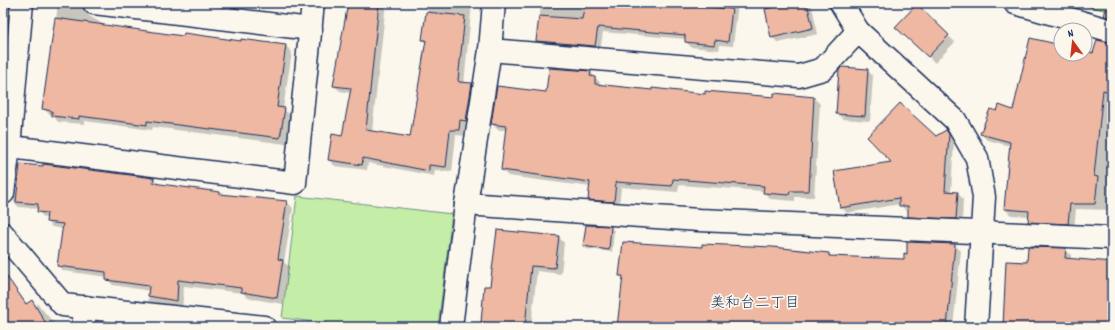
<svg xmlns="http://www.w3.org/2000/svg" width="1115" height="330" font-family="Dekko,'Klee One',sans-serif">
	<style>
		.green { fill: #c4eda8; stroke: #708e83 }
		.shadow { fill: #0003 }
		.building { fill: #eeb8a2; stroke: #1b2f5e }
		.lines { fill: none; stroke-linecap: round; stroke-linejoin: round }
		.street-casing { stroke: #1b2f5e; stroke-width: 25 }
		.street { stroke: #fbf7ec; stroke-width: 22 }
		.labels { text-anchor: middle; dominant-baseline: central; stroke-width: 3.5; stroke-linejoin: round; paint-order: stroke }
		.neighbourhood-label { font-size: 15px; fill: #1b2f5e; stroke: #fbf7ec }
	</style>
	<rect width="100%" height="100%" fill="#fbf7ec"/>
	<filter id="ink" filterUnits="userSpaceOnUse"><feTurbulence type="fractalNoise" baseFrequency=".025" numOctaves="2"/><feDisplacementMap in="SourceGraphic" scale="8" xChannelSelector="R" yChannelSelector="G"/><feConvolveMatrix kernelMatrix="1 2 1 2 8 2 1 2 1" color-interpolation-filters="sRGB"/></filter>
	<g filter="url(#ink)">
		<g class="green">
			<polygon points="1074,3 1112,3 1112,12"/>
			<polygon points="297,196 452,214 438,327 356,327 282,318"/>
		</g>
		<g class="shadow">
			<polygon points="58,3 89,3 87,8 88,15 104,25 184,37 286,46 292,52 283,109 290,115 286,144 153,127 152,130 85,121 84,124 58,122 53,115 49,114 43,108 51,61"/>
			<polygon points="349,3 386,3 372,132 411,138 426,43 423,40 429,3 472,3 464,84 472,84 477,90 472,126 466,126 465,136 456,135 452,172 435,170 434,176 368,163 367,170 335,166 329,160 343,137 352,93 340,91 334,86"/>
			<polygon points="541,3 738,3 733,46 720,45 719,50 691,47 686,42 686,39 603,32 600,51 542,46 537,41"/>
			<polygon points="765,3 808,3 812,7 818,34 778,43 772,37"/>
			<polygon points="917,6 955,42 935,63 897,27"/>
			<polygon points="3,45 4,47 3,59"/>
			<polygon points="1061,46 1061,54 1085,54 1085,52 1094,54 1112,52 1112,210 1076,209 1074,229 1035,227 1029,221 1030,216 1011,215 1005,209 1010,146 987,140 981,134 998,113 1014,112"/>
			<polygon points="867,70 873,76 870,121 843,119 837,113"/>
			<polygon points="591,72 601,84 601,86 706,95 775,99 775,94 814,98 820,104 814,197 795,197 795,201 770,199 764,192 764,191 679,185 678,192 621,187 619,207 595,206 589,200 591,187 508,176 502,170 506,130 498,130 492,124 547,93"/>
			<polygon points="946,131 954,141 951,193 958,193 963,199 962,224 915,222 909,216 909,211 906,211 900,204 847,213 841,207 893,162"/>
			<polygon points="21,165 154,179 159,184 220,193 222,195 287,202 293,208 284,262 289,267 283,304 248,298 243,293 184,286 182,310 154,307 148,301 150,291 113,285 107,279 107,277 64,271 58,266 63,229 52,227 47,222 47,218 44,218 39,212 39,209 19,207 13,201 16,195"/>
			<polygon points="611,227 614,231 612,252 587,249 584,246"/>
			<polygon points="558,236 564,243 561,274 537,271 531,327 487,327 482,322 491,288"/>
			<polygon points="955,245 961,251 953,327 618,327 624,279 620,275 703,248 829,254 832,257 905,260"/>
			<polygon points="1065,249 1071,255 1071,259 1112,263 1112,327 1002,327 1003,320 1004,320 1028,263"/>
			<polygon points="3,254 8,260 3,264"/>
			<polygon points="3,273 8,278 27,304 32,301 37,306 37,303 57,327 3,327"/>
		</g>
		<g class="building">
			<polygon points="348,3 379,3 366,130 410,137 426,40 422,40 426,12 465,16 458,80 459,82 472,83 466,121 460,120 459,130 450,130 446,167 429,165 429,171 363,158 362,165 328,160 332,134 342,136 351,88 333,86"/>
			<polygon points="585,3 621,7 621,3 655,3 732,9 728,42 715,40 714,45 685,42 685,35 598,27 595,46 536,41 539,16 582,19"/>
			<polygon points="794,3 807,3 813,28 771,38 765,9"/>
			<polygon points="917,4 949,35 928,57 895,27"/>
			<polygon points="1106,9 1112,10 1112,18 1104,16"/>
			<polygon points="55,18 183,36 184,33 241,41 241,39 286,45 277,107 285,108 280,138 147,121 147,125 79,116 79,119 52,116 52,111 42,109"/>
			<polygon points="1030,38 1061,45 1061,54 1085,54 1085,51 1093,53 1097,40 1112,43 1112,93 1103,90 1094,176 1098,177 1095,204 1070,204 1068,224 1028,222 1029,211 1004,209 1010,142 980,134 990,109 997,111 999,105 1013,110"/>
			<polygon points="842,67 868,69 865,116 836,114 839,70"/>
			<polygon points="549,68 591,71 590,76 595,77 595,84 652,90 652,88 705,94 705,91 774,97 774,93 814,97 809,191 790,191 789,195 763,193 764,186 673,179 672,186 616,182 614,202 588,200 590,182 501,170 506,126 491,124 497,86 546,92"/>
			<polygon points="900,103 936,136 946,130 949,134 945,191 958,192 956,219 908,217 908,206 899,206 899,198 840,208 834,171 891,162 867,137"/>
			<polygon points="20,164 43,166 43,164 154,178 153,183 220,192 220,194 287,201 278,259 283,260 277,298 241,292 241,288 178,280 177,301 148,296 149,286 106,280 106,272 57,266 63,224 46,222 47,213 37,212 38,204 16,202"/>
			<polygon points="586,225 611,226 609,250 583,246"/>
			<polygon points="497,230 559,236 555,268 531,266 525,327 481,323 484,286 490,286"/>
			<polygon points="623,242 702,247 702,244 773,247 829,253 829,256 904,259 904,253 907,254 907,242 955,244 947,327 617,327 623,276 619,276"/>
			<polygon points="1028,247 1066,248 1065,258 1112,262 1112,327 1003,327 1006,261 1027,262"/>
			<polygon points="3,271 26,304 32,300 48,327 3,327"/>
		</g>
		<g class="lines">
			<defs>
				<g id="street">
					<polyline points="94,3 311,29"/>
					<polyline points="841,3 858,31 955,120 977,158 984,197 976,327"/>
					<polyline points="1015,3 1112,31"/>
					<polyline points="490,50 799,76 823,69 858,31"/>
					<polyline points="3,146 295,183 313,3"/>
					<polyline points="3,193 9,147 22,3"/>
					<polyline points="466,204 699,220 1112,238"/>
					<polyline points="3,234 63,305 264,327"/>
					<polyline points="83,327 86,307"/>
					<polyline points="451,327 466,204 490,50 494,3"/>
				</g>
			</defs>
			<use href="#street" class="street-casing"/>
			<use href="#street" class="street"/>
		</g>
	</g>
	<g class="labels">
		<g class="neighbourhood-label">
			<text x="755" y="304">美和台二丁目</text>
		</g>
	</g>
	<rect width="1115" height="330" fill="none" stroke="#fbf7ec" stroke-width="16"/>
	<rect x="8" y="8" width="1099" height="314" fill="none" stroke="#1b2f5e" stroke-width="1.5" filter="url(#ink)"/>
	<g transform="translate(1073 42) rotate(345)"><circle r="19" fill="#fbf7ec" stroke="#a1a7b3"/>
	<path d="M0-3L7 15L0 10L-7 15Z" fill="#c8321e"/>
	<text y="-6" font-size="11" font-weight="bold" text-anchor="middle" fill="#1b2f5e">N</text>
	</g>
</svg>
